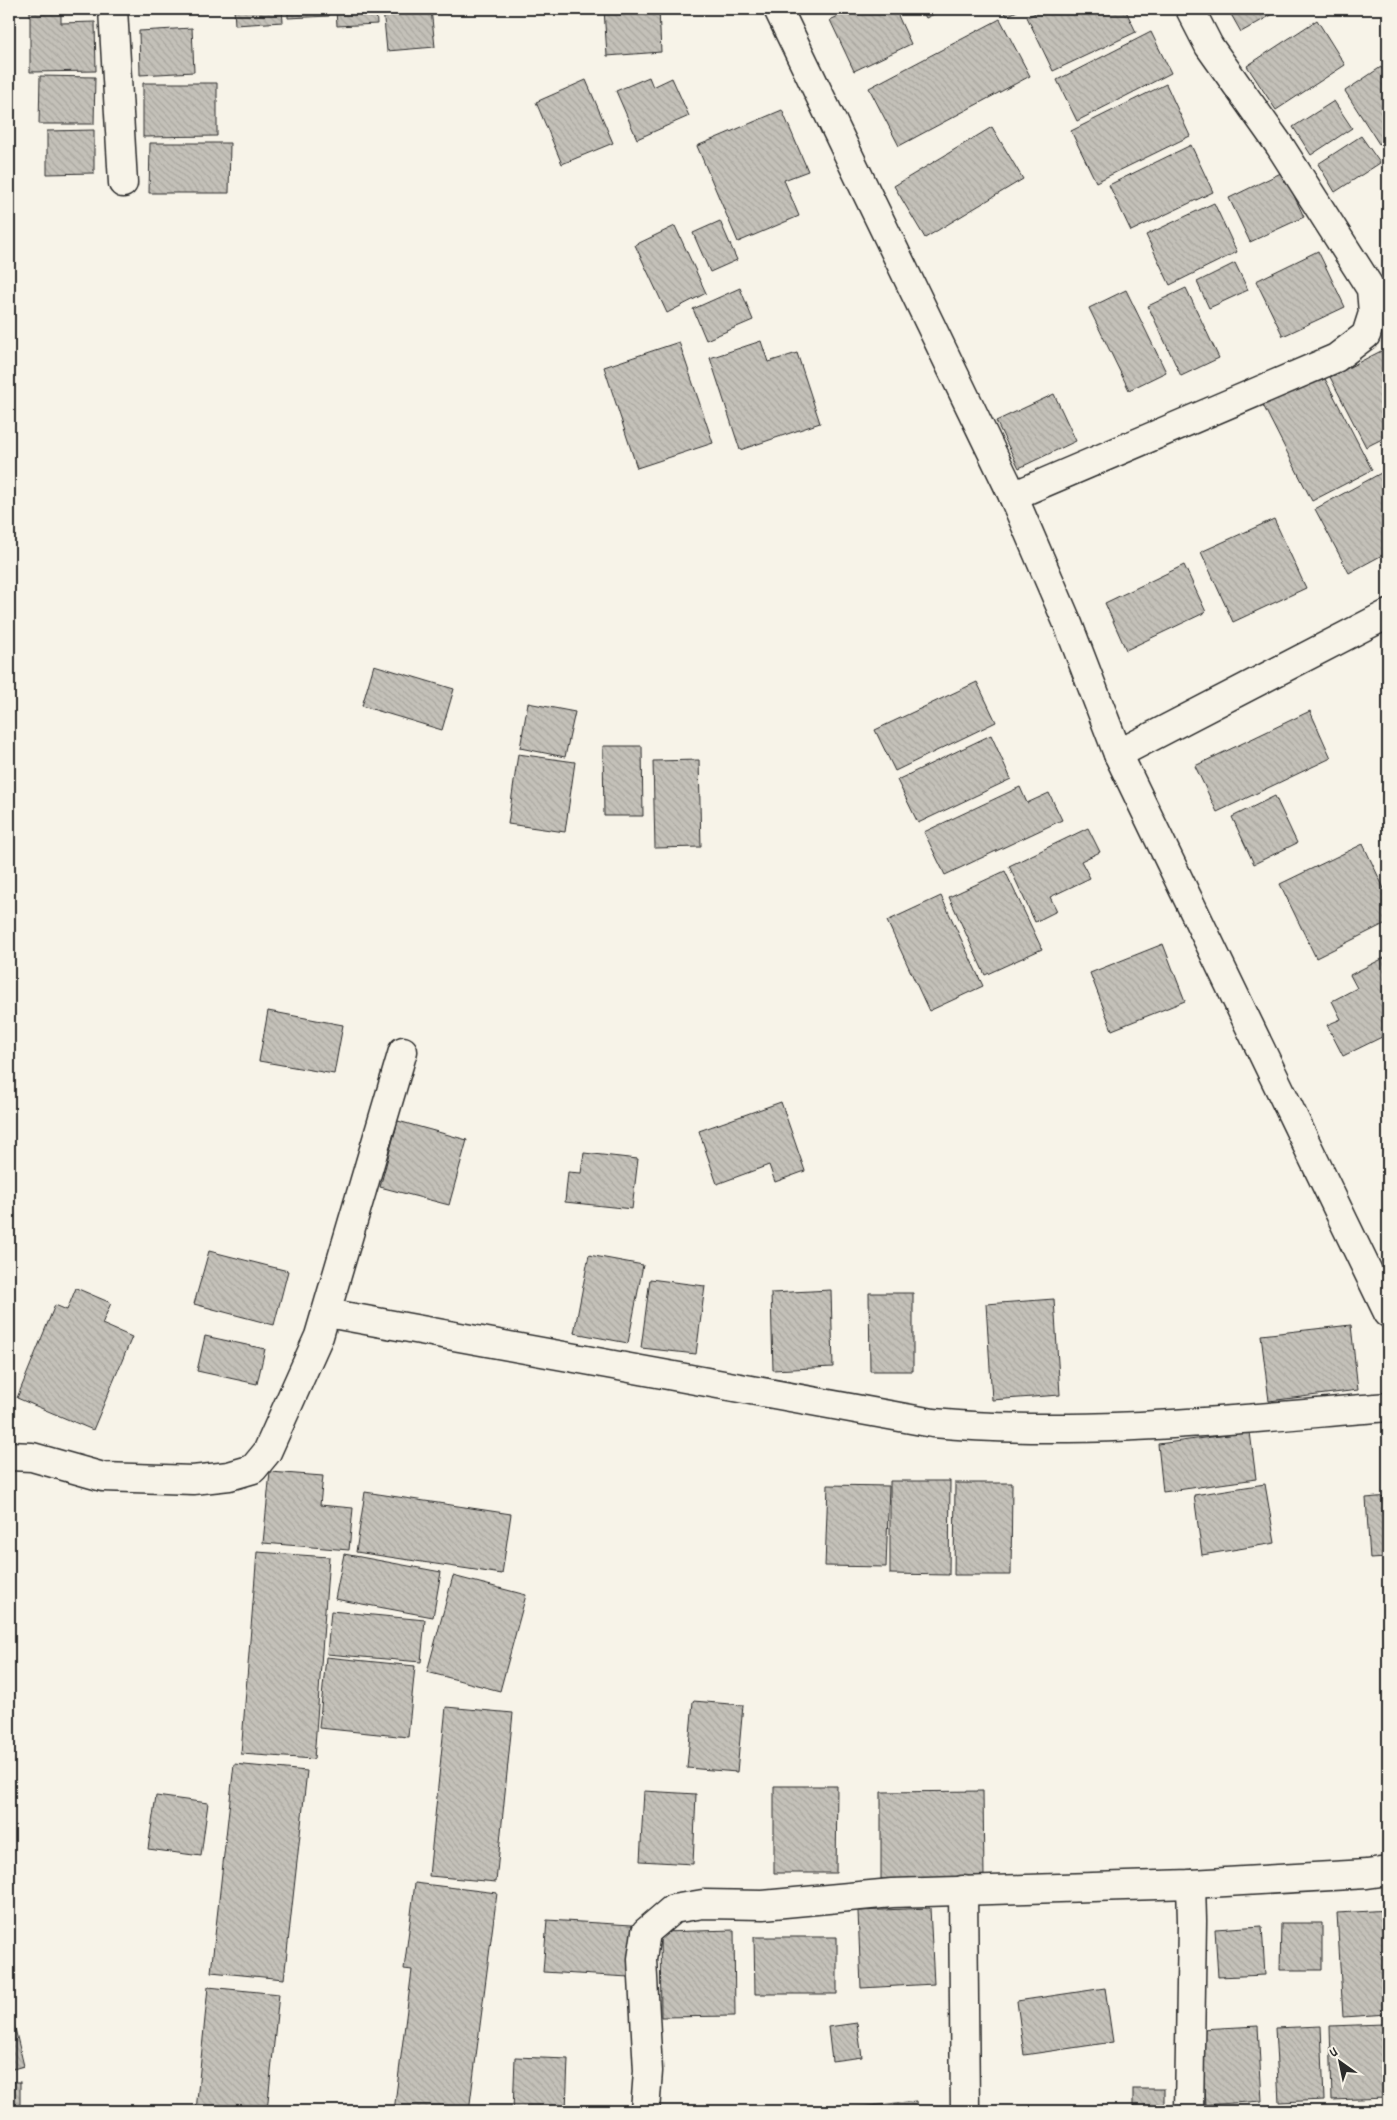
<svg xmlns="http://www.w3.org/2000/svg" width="1397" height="2120" font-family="Dekko,sans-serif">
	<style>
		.building { fill: url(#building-back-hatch); stroke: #2b2b2b }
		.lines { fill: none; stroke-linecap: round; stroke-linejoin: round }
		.minor-casing { stroke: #2b2b2b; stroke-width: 31 }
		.minor { stroke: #f7f3e8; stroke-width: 28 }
	</style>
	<defs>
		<pattern id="building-back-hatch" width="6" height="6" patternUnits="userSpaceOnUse" patternTransform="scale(1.25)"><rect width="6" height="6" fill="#c4c1b9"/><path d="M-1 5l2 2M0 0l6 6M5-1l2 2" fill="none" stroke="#a9a69f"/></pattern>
	</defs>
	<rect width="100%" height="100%" fill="#f7f3e8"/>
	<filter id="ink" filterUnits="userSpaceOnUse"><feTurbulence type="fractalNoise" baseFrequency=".02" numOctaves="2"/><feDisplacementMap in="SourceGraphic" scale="10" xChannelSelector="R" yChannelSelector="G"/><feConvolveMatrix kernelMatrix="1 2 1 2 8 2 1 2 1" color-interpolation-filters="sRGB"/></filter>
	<g filter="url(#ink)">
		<g class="building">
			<polygon points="30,9 61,9 61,23 95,22 96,71 30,72"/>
			<polygon points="234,9 282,9 283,22 235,25"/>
			<polygon points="288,9 329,9 329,16 288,18"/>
			<polygon points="336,9 376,9 377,24 337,26"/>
			<polygon points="383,9 431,9 435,47 387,51"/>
			<polygon points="604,9 659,9 661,52 607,56"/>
			<polygon points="853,9 895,9 911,44 854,71 830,20"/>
			<polygon points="921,9 944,9 926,18"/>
			<polygon points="1003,9 1021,9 1007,16"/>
			<polygon points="1044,9 1125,9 1136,32 1053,71 1027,17"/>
			<polygon points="1228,9 1272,9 1275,13 1241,32"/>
			<polygon points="1000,19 1030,76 899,146 869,88"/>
			<polygon points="1317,20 1345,65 1276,110 1247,66"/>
			<polygon points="192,28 194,72 140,75 139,31"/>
			<polygon points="1151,32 1171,73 1077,121 1057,80"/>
			<polygon points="1381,67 1388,78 1388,138 1379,144 1345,91"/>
			<polygon points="40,76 95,77 94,124 39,124"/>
			<polygon points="649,77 653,87 672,78 689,116 637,139 616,91"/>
			<polygon points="586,80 613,143 562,164 536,102"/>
			<polygon points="9,81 13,81 9,176"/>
			<polygon points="143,83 217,83 217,136 143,137"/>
			<polygon points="1166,84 1190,136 1096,182 1071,131"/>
			<polygon points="1334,101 1352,128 1311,155 1293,127"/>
			<polygon points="782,110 808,171 784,180 799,216 738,242 697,146"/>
			<polygon points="992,127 1023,179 925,238 894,186"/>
			<polygon points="94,130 94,173 47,174 47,131"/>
			<polygon points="1361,136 1380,163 1335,192 1318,164"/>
			<polygon points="150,143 230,143 229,193 149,193"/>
			<polygon points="1191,145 1213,192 1131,231 1109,185"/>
			<polygon points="1283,172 1304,217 1250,242 1229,198"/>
			<polygon points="1214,203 1237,252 1170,285 1146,235"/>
			<polygon points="720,221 737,260 710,272 693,233"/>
			<polygon points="675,226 706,293 667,313 635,245"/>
			<polygon points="1318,251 1345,307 1283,336 1256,281"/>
			<polygon points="1235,263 1248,290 1209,308 1197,282"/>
			<polygon points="740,288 753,320 706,340 693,309"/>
			<polygon points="1186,288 1219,358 1181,376 1148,306"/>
			<polygon points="1126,290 1166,372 1129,390 1089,308"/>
			<polygon points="761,341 768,362 797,353 820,423 740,450 710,358"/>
			<polygon points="679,342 713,443 637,468 604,367"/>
			<polygon points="1385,349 1388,357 1388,436 1366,447 1330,377"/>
			<polygon points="1323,375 1372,470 1312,501 1263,405"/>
			<polygon points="1054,394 1076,441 1019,468 996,421"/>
			<polygon points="1381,473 1388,488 1388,552 1349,573 1315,509"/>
			<polygon points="1274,519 1306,588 1233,622 1201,552"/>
			<polygon points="1184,565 1206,612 1126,650 1105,603"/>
			<polygon points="374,665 454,689 442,730 362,706"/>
			<polygon points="977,682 996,722 895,771 875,730"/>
			<polygon points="528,703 575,712 565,757 520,748"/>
			<polygon points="1310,711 1331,758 1217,812 1195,766"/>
			<polygon points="991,735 1011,779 918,823 897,780"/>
			<polygon points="603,746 642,746 643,816 604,816"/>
			<polygon points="518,754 575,762 565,832 508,824"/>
			<polygon points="699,760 701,847 655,848 653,761"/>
			<polygon points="1020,787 1027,803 1049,793 1062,820 945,875 924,832"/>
			<polygon points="1275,796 1297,843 1254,864 1232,817"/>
			<polygon points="1088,828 1100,852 1081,861 1090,878 1050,897 1057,911 1035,922 1009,866"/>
			<polygon points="1363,844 1388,897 1388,922 1316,958 1280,884"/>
			<polygon points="1005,871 1042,949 985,975 949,897"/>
			<polygon points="941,896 983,986 929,1011 887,921"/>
			<polygon points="1163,944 1185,1001 1112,1030 1090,973"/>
			<polygon points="1388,956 1388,1034 1343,1056 1327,1025 1341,1019 1332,1001 1357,988 1350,975"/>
			<polygon points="268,1011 343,1025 334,1074 259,1061"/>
			<polygon points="781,1102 805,1171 775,1182 769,1165 717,1184 699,1131"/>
			<polygon points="398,1121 467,1140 449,1205 380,1187"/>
			<polygon points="584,1153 638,1159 632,1209 565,1202 568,1172 581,1173"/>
			<polygon points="209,1251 288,1271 274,1325 194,1304"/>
			<polygon points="589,1255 643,1265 628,1343 574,1333"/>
			<polygon points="650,1279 705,1286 696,1354 641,1348"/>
			<polygon points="76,1288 111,1303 102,1324 132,1337 93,1430 17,1398 55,1305 67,1310"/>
			<polygon points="831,1290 833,1367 773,1370 771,1293"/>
			<polygon points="869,1293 913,1293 913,1371 870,1371"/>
			<polygon points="1054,1299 1060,1395 992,1400 986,1304"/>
			<polygon points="1351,1325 1358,1390 1269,1401 1261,1335"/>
			<polygon points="205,1336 265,1349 257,1384 197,1371"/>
			<polygon points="1250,1432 1256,1479 1163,1492 1158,1444"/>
			<polygon points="270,1472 323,1476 320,1505 353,1508 349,1550 263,1543"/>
			<polygon points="890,1481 950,1481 949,1575 890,1574"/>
			<polygon points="955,1483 1012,1483 1011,1575 954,1575"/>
			<polygon points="1265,1484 1275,1543 1202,1555 1194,1495"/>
			<polygon points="828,1485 889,1486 886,1567 825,1566"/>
			<polygon points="365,1492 511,1514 502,1574 356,1552"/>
			<polygon points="1388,1496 1388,1558 1370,1559 1366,1498"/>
			<polygon points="257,1552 329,1557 314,1759 241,1754"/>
			<polygon points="344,1554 441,1572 433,1617 335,1599"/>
			<polygon points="453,1576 526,1595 500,1691 427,1672"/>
			<polygon points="331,1611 425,1620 421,1662 327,1654"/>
			<polygon points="326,1657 415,1666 408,1737 319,1728"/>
			<polygon points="693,1701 743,1705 737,1772 687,1768"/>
			<polygon points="446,1707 513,1713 496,1882 429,1876"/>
			<polygon points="234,1764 307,1771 284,1979 211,1972"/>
			<polygon points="774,1786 837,1786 836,1873 774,1873"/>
			<polygon points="644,1791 696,1794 693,1864 640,1861"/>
			<polygon points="983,1791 984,1877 881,1879 881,1792"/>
			<polygon points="156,1796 208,1803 201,1856 148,1849"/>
			<polygon points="415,1883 497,1893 469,2111 394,2111 412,1970 404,1969"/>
			<polygon points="930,1908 934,1984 861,1988 858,1911"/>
			<polygon points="1388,1910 1388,2014 1343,2017 1337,1913"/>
			<polygon points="547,1920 632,1925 629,1977 543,1972"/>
			<polygon points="1281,1923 1322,1923 1322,1970 1280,1970"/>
			<polygon points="1262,1926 1265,1975 1218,1977 1215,1929"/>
			<polygon points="734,1930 735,2016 661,2017 660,1932"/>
			<polygon points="754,1937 837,1937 837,1994 755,1994"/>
			<polygon points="208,1987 279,1994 267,2111 196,2111"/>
			<polygon points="1105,1988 1113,2042 1024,2055 1017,2001"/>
			<polygon points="9,2012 11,2012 24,2066 9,2070"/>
			<polygon points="857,2023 862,2057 832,2061 828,2027"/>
			<polygon points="1383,2024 1386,2098 1332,2100 1330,2026"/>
			<polygon points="1258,2026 1262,2101 1205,2105 1201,2029"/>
			<polygon points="1321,2026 1324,2100 1279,2102 1275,2028"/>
			<polygon points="515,2057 568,2059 566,2111 513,2111"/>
			<rect x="9" y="2082" width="11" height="29"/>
			<rect x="1133" y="2089" width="31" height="22"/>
			<polygon points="916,2101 917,2111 832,2111 832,2110"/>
		</g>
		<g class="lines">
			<defs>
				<g id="minor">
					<polyline points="113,9 123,183"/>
					<polyline points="778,9 1013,496 1068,624 1118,754 1388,1313"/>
					<polyline points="1013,496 1336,358 1366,335 1373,313 1371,289 1280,146 1209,46 1190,9"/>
					<polyline points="1118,754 1388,614"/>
					<path d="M327,1313L933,1423C1083,1437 1238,1419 1388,1407"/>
					<polyline points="9,1456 32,1457 103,1477 193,1480 229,1476 253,1469 267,1452 319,1336 403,1051"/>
					<polyline points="963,1890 965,2111"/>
					<polyline points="645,2111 648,2071 642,1959 646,1932 673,1909 703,1904 763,1905 892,1893 1191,1884 1367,1874 1388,1871"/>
					<polyline points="1189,2111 1192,1921 1191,1884"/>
				</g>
			</defs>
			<use href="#minor" class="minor-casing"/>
			<use href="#minor" class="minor"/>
		</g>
	</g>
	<rect width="1397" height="2120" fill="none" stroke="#f7f3e8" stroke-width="30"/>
	<rect x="15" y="15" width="1367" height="2090" fill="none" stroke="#2b2b2b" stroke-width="2" filter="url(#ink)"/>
	<g transform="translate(1340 2062) rotate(327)" stroke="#f7f3e8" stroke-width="4" paint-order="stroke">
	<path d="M0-4L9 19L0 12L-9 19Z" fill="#2b2b2b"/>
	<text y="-8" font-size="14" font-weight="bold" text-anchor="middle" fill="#2b2b2b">U</text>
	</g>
</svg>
